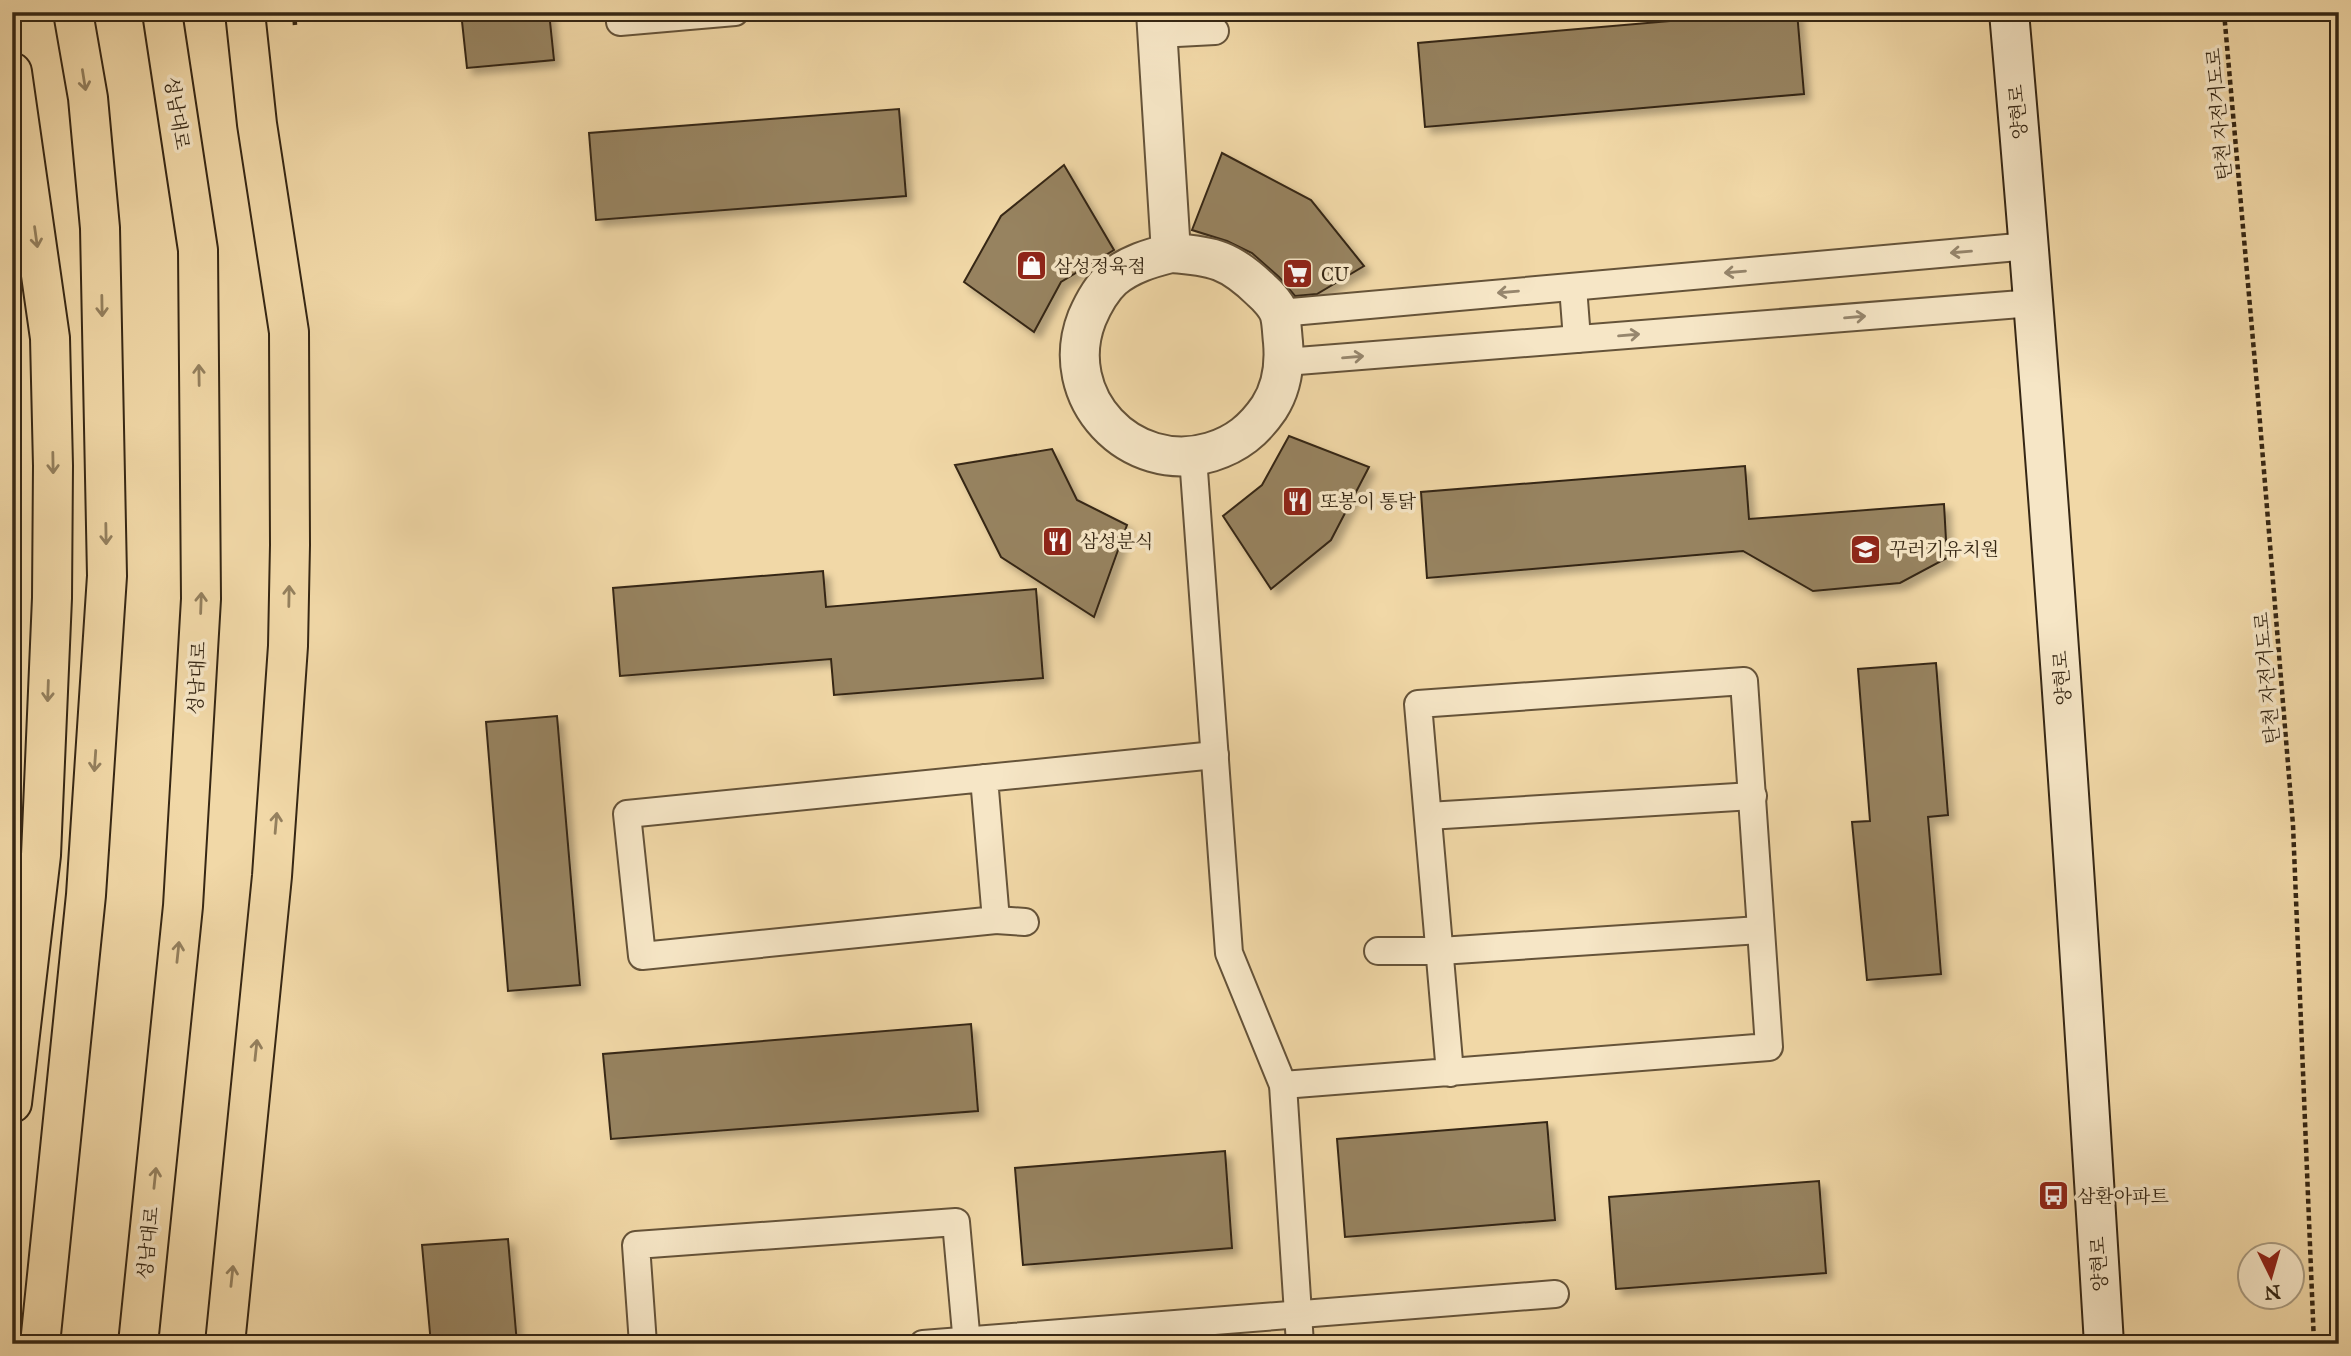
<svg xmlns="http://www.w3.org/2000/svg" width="2351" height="1356" font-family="'IM FELL Great Primer','Noto Serif KR',serif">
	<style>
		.building { fill: #978360; stroke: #362714; stroke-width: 2; filter: url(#shadow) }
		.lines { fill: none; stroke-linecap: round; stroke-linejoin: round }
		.service-casing { stroke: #655339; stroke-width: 30 }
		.minor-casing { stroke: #655339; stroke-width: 42 }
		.secondary-casing { stroke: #362714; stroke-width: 42 }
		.primary-casing { stroke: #362714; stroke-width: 42 }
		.path { stroke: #362714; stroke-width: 4.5; stroke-dasharray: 5 3.5; stroke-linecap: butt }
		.service { stroke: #f6e6c6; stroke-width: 26 }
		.minor { stroke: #f6e6c6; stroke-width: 38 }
		.secondary { stroke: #f6e6c6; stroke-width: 38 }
		.primary { stroke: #f1d8a7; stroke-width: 38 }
		.oneway { stroke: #94805e }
		.oneway2 { stroke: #96866d }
		.labels { text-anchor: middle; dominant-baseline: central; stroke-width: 7; stroke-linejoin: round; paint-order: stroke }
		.street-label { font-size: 19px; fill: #362714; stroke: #f6e6c6 }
		.poi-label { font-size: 19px; fill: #362714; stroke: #f6e6c6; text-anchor: start }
	</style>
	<defs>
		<filter id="shadow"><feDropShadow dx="6" dy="6" stdDeviation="3.5" flood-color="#0004"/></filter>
	</defs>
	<rect width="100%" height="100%" fill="#f1d8a7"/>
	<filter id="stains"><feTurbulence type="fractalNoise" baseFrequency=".00286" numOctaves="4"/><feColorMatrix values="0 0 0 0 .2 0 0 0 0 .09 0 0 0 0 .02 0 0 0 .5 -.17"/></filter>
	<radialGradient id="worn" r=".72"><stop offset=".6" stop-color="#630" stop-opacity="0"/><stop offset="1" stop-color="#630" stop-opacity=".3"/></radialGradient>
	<g class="building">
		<polygon points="461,12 549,12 554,60 467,68"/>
		<polygon points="1774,12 1797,12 1804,94 1425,127 1418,43"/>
		<polygon points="899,109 906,196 596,220 589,133"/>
		<polygon points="1222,153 1311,200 1364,266 1317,294 1295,296 1279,277 1252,253 1227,241 1192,230"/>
		<polygon points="1064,165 1114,250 1061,282 1034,332 964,282 1001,216"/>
		<polygon points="1289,436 1369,467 1331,540 1271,589 1223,516 1262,485"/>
		<polygon points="1052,449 1077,500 1127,525 1094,617 1001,557 955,465"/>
		<polygon points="1745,466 1749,519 1944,504 1947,558 1900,583 1813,591 1743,551 1427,578 1421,492"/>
		<polygon points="823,571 826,607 1036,589 1043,678 834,695 831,659 620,676 613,588"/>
		<polygon points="1936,663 1948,815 1928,817 1941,974 1867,980 1852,822 1870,821 1858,669"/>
		<polygon points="557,716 580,985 508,991 486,722"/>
		<polygon points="971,1024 978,1111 611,1139 603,1054"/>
		<polygon points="1547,1122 1555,1220 1345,1237 1337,1139"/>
		<polygon points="1225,1151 1232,1248 1023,1265 1015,1168"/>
		<polygon points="1819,1181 1826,1273 1616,1289 1609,1197"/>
		<polygon points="508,1239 517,1344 431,1344 422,1245"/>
	</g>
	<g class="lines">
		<defs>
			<g id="service">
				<polyline points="619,12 620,22 735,12"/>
				<polyline points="1158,34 1215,31"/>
				<polyline points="1573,287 1577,339"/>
				<polyline points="1280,313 2029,246"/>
				<polyline points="1285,362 2034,303"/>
				<polyline points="1193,457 1229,953 1283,1085 1300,1344"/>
				<polyline points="984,778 996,920 642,956 627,814 1215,755"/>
				<polyline points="1428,816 1753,796"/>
				<polyline points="996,920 1025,922"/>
				<polyline points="1378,951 1440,951 1760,930"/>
				<polyline points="1283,1085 1769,1047 1744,681 1418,704 1450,1073"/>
				<polyline points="643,1344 636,1245 956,1222 967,1344"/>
				<polyline points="923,1344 1555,1294"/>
			</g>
			<g id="minor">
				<polyline points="1156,12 1171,253"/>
				<path d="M1171,253C1214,256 1230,260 1261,290C1268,296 1278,307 1280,316C1282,324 1282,334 1283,342C1285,365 1282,388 1269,408C1254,430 1237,444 1211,452C1130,476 1056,397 1087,318C1093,304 1102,288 1113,278C1130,264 1151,258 1171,253Z"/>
			</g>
			<path id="secondary" d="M2009,12C2048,456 2077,899 2104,1344"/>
			<g id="primary">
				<polyline points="12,72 50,338 53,466 52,598 41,855 12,1103"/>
				<polyline points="40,1344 86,895 107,576 100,228 88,98 73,12"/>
				<polyline points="138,1344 183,906 201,599 198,250 162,12"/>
				<polyline points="225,1344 272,876 288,646 290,545 289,332 257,124 245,12"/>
			</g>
		</defs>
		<use href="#service" class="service-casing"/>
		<use href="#minor" class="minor-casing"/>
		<use href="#secondary" class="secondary-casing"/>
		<use href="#primary" class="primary-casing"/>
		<g class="path">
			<polyline points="294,12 295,25"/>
			<polyline points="2224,12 2257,386 2293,825 2314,1344"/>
		</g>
		<use href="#service" class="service"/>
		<use href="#minor" class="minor"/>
		<use href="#secondary" class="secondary"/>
		<use href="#primary" class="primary"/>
	</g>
	<defs><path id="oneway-shaft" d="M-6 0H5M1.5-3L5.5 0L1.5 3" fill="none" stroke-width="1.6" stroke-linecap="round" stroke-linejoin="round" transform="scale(1.75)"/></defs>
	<g class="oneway">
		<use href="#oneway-shaft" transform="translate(84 80) rotate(81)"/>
		<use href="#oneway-shaft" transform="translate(36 237) rotate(82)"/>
		<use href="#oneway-shaft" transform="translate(102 306) rotate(89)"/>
		<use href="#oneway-shaft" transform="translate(199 375) rotate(-91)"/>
		<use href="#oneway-shaft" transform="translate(53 463) rotate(89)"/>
		<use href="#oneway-shaft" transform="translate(106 534) rotate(89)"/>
		<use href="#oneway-shaft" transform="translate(289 596) rotate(-89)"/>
		<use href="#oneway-shaft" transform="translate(201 603) rotate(-88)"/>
		<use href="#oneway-shaft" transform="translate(48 691) rotate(92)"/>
		<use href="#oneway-shaft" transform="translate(95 761) rotate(94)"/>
		<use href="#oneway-shaft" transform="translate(276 823) rotate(-85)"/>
		<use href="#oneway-shaft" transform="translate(178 952) rotate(-84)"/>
		<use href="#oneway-shaft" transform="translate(256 1050) rotate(-84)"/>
		<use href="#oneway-shaft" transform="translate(155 1178) rotate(-84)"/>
		<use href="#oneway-shaft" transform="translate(232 1276) rotate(-84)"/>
	</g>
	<g class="oneway2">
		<use href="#oneway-shaft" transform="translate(1961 252) rotate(175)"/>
		<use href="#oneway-shaft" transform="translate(1735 272) rotate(175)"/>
		<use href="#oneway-shaft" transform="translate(1508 292) rotate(175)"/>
		<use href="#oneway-shaft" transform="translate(1855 317) rotate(-5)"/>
		<use href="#oneway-shaft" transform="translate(1629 335) rotate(-5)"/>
		<use href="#oneway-shaft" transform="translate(1353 357) rotate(-5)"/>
	</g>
	<defs>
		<symbol id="shop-square" viewBox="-11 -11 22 22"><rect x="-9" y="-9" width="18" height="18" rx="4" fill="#8f2418" stroke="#f6e6c6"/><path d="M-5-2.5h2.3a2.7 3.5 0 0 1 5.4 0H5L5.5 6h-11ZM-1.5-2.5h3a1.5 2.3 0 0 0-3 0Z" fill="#fff"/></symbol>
		<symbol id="supermarket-square" viewBox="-11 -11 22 22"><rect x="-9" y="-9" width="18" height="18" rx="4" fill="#8f2418" stroke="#f6e6c6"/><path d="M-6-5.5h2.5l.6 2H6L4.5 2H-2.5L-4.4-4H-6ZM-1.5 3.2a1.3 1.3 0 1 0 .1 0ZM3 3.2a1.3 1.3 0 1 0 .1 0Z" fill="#fff"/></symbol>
		<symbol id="restaurant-square" viewBox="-11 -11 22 22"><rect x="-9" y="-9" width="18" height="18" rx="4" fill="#8f2418" stroke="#f6e6c6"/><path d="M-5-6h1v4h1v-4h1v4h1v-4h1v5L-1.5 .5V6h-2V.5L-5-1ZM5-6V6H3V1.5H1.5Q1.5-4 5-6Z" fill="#fff"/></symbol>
		<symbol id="school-square" viewBox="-11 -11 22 22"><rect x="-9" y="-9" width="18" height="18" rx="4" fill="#8f2418" stroke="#f6e6c6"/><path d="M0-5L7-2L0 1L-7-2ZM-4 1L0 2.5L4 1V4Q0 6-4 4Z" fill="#fff"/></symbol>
		<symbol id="bus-square" viewBox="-11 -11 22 22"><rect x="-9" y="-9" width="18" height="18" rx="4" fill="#8f2418" stroke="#f6e6c6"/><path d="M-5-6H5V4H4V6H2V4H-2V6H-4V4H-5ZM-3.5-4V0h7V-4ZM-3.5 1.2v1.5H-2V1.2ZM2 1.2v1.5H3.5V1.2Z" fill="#fff"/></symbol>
	</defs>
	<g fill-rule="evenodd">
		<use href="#shop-square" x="1014" y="248" width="35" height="35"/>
		<use href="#supermarket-square" x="1280" y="256" width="35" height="35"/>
		<use href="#restaurant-square" x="1280" y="484" width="35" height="35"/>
		<use href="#restaurant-square" x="1040" y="524" width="35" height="35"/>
		<use href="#school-square" x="1848" y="532" width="35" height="35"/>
		<use href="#bus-square" x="2036" y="1178" width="35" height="35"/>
	</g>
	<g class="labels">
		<g class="street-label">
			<text transform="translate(2018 112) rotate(-95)">양현로</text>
			<text transform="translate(177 113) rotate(81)">성남대로</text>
			<text transform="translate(2219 114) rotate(-95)">탄천 자전거도로</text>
			<text transform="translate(197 678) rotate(-87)">성남대로</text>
			<text transform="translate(2062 678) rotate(-94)">양현로</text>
			<text transform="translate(2267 678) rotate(-95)">탄천 자전거도로</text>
			<text transform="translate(148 1243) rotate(-84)">성남대로</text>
			<text transform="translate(2099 1264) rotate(-93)">양현로</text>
		</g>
		<g class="poi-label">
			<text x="1054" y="266">삼성정육점</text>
			<text x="1321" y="274">CU</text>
			<text x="1320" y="501">또봉이 통닭</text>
			<text x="1080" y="541">삼성분식</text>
			<text x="1889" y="549">꾸러기유치원</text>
			<text x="2077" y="1196">삼환아파트</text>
		</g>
	</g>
	<rect width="2351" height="1356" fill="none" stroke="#f1d8a7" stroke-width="42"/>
	<rect x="14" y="14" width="2323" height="1328" fill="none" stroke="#362714" stroke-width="3.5"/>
	<rect x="21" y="21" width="2309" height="1314" fill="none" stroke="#362714" stroke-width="2"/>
	<g transform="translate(2271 1276) rotate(175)"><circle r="33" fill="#f6e6c6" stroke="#a99a7f" stroke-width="2"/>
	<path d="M0-5L12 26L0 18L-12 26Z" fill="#8f2418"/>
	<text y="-10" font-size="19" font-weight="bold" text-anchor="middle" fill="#362714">N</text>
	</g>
	<rect width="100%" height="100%" filter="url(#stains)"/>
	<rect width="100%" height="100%" fill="url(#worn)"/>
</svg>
